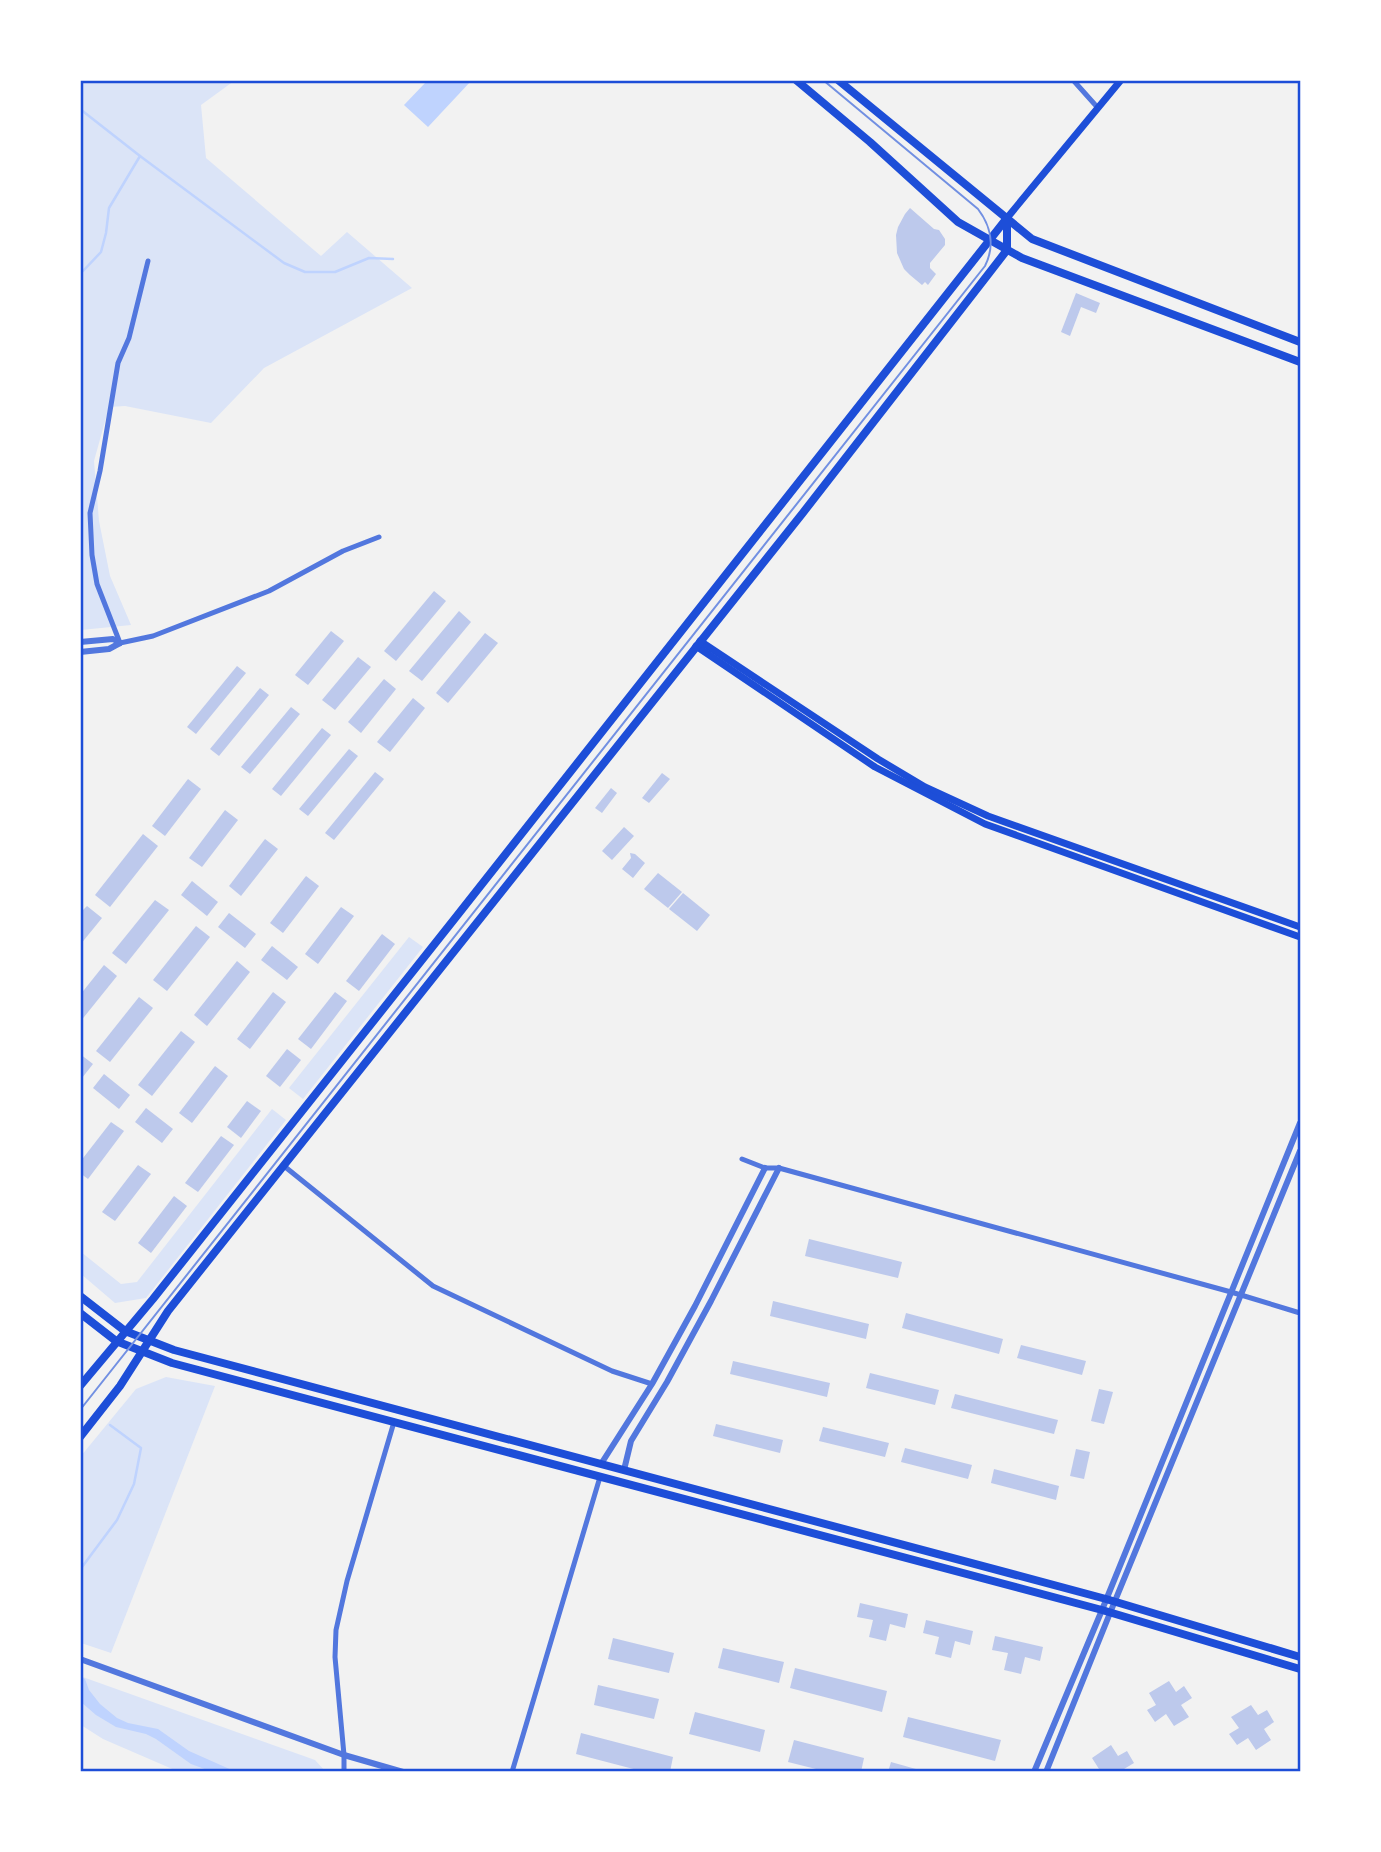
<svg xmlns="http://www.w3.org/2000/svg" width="1381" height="1852" font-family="'Sofia Sans Condensed',sans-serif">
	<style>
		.green { fill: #dbe4f7 }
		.water { fill: #bfd3fe }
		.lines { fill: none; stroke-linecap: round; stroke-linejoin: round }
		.stream { stroke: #bfd3fe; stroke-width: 2.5 }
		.building { fill: #bdc9ec }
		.minor { stroke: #5277de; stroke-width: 5 }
		.tertiary { stroke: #5277de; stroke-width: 6 }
		.secondary { stroke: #1d4ed8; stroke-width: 7 }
		.primary { stroke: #1d4ed8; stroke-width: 8 }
		.tram { stroke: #7290e2; stroke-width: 2 }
		.neatline { fill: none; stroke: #1d4ed8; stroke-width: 2.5 }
	</style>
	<rect width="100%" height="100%" fill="#f2f2f2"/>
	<g class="green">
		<polygon points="81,81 234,81 201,105 206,158 321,256 347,232 412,288 264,368 211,423 125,406 109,407 94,461 99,521 110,576 131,625 81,630"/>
		<polygon points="409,937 423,947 303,1099 289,1088"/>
		<polygon points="272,1109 286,1120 146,1298 115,1303 81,1274 81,1252 121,1284 137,1282"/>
		<polygon points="166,1377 215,1386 111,1653 81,1643 81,1456 136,1389"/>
		<polygon points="80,1676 315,1760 325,1771 177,1771 103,1739 81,1725"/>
	</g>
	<g class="water">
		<polygon points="427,81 471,81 428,127 404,105"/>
		<polygon points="81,1677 85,1679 89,1690 100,1704 117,1718 128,1723 158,1729 189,1751 234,1771 210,1771 191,1764 156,1739 146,1734 116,1727 96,1715 81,1702"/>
	</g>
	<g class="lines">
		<g class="stream">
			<polyline points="80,109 140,156 109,208 106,233 101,252 83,271 80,271"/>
			<polyline points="140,156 284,263 305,272 335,272 369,258 393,259"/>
			<polyline points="80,1594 82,1567 117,1520 134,1484 141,1448 110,1425"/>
		</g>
	</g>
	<g class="building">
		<polygon points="910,208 934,229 939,230 945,239 945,245 930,263 930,268 936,274 928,285 925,282 922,285 910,275 904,269 897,253 896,235 898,227 905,214"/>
		<polygon points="1076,293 1100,303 1096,313 1081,307 1070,336 1061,332"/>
		<polygon points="434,591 446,601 396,661 384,651"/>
		<polygon points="459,611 471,622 422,681 409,671"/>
		<polygon points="331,631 344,641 308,685 295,675"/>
		<polygon points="485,633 498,643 448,703 436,693"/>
		<polygon points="358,657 371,667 335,710 322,700"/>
		<polygon points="237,666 246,673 196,734 187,727"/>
		<polygon points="384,679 396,689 361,733 348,722"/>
		<polygon points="260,688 269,695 219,756 210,749"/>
		<polygon points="413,698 425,708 390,752 377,742"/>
		<polygon points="291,707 300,714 250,774 241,767"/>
		<polygon points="322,728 331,735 281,796 272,789"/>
		<polygon points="349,749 358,756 308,816 299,809"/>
		<polygon points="375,772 384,779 334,840 325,833"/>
		<polygon points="662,773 670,779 649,803 642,798"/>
		<polygon points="188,779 201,789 165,836 152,826"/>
		<polygon points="611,788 617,793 602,813 595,808"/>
		<polygon points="225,810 238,820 202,867 189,858"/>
		<polygon points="624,827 634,836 612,860 602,851"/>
		<polygon points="143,834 158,846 110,907 95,895"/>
		<polygon points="265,839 278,849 241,896 229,886"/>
		<polygon points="630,853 635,854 645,863 633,878 622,869 631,858"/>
		<polygon points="658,873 682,892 668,908 644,889"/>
		<polygon points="306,876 319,886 283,933 270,923"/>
		<polygon points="192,881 218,902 207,916 181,895"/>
		<polygon points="683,893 710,915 697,931 669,909"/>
		<polygon points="155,900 169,910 126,964 112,953"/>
		<polygon points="87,906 102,918 80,945 80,913"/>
		<polygon points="341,907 354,916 318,964 305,954"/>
		<polygon points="229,913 256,934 245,948 218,927"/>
		<polygon points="196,926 210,937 167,991 153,980"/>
		<polygon points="382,934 395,944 359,991 346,981"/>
		<polygon points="272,946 298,967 287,980 261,960"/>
		<polygon points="237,961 250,972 207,1026 194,1015"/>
		<polygon points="104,965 117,976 80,1022 80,995"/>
		<polygon points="273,992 286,1002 250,1049 237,1039"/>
		<polygon points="335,992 347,1001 311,1049 298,1039"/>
		<polygon points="139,997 153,1008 110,1062 96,1051"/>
		<polygon points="181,1031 195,1042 152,1096 138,1085"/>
		<polygon points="287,1049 301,1060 280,1087 266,1076"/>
		<polygon points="80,1054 93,1064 82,1078 80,1077"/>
		<polygon points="215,1066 228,1076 192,1123 179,1113"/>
		<polygon points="104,1074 130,1095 119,1109 93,1088"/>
		<polygon points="247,1101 261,1111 241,1138 227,1127"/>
		<polygon points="146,1108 173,1129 162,1143 135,1122"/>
		<polygon points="111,1122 124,1131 88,1179 80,1173 80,1162"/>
		<polygon points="221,1136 234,1145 198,1192 185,1183"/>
		<polygon points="138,1165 151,1174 115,1221 102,1212"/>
		<polygon points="174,1196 187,1206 151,1253 138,1243"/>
		<polygon points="809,1239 902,1262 898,1278 805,1256"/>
		<polygon points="773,1301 869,1324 866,1339 770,1316"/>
		<polygon points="906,1313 1003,1339 999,1354 902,1328"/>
		<polygon points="1021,1345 1086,1361 1082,1375 1017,1358"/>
		<polygon points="733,1361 830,1383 827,1397 730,1374"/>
		<polygon points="870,1373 939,1390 935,1405 866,1388"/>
		<polygon points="1099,1389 1113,1392 1104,1424 1091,1421"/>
		<polygon points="955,1394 1058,1420 1054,1434 951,1408"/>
		<polygon points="716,1424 783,1440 780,1453 713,1436"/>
		<polygon points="823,1427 889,1443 885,1457 819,1441"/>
		<polygon points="905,1448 972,1465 968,1479 901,1462"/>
		<polygon points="1076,1449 1090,1452 1084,1479 1070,1476"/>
		<polygon points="994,1469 1059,1486 1056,1500 991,1483"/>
		<polygon points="860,1603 908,1614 905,1628 890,1624 886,1641 869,1637 873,1620 857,1617"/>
		<polygon points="926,1620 973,1631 970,1645 955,1641 951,1658 935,1654 939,1637 923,1633"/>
		<polygon points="995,1636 1043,1647 1040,1661 1025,1657 1021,1674 1004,1670 1008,1653 992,1650"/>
		<polygon points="613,1638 674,1653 669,1673 608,1659"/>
		<polygon points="723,1648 784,1662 779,1683 718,1668"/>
		<polygon points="795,1668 887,1691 882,1712 790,1688"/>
		<polygon points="1169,1681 1176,1692 1184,1686 1192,1698 1181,1705 1189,1717 1174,1726 1166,1714 1155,1722 1147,1710 1156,1705 1149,1693"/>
		<polygon points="598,1685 659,1699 654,1719 594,1705"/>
		<polygon points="1251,1705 1258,1715 1267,1710 1274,1722 1264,1729 1271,1740 1256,1750 1248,1738 1237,1745 1229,1734 1239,1728 1231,1717"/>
		<polygon points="695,1712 765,1730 760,1752 689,1734"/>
		<polygon points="908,1717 1001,1740 995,1761 903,1737"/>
		<polygon points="581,1733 673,1757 670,1772 645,1772 576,1754"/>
		<polygon points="794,1740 864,1758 861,1772 828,1772 788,1762"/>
		<polygon points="1111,1745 1118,1756 1127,1751 1134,1763 1124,1769 1125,1772 1095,1772 1099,1769 1092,1758"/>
		<polygon points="891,1762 923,1771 923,1772 888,1772"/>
	</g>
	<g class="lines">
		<g class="minor">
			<polyline points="1073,80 1098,108"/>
			<polyline points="148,261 129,338 118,363 100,471 90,513 92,555 97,584 120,643 153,636 269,591 343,551 379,537"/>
			<polyline points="742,1159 765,1168 779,1168 1231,1292 1300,1313"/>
			<polyline points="284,1166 433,1286 612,1371 652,1384"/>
			<polyline points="344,1772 344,1755 335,1657 336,1630 347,1581 394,1422"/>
			<polyline points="512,1772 600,1477"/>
		</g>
		<g class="tertiary">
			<polyline points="80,642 113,639 120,643"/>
			<polyline points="80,652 109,649 120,643"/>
			<polyline points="601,1464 652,1384 695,1306 765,1168"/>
			<polyline points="624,1470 631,1441 667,1382 711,1301 779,1168"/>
			<polyline points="80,1659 344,1755 403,1772"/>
			<polyline points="1034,1772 1102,1610 1300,1123"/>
			<polyline points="1046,1772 1110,1613 1300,1151"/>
		</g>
		<g class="secondary">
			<polyline points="1007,218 1121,80"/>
			<polyline points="700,641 878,759 925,787 988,816 1300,927"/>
			<polyline points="696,646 875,767 985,824 1300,937"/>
		</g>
		<g class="primary">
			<polyline points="796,80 870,142 958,222 1022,258 1300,362"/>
			<polyline points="838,80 1032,239 1300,342"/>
			<polyline points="80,1296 125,1331 174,1350 1106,1599 1300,1657"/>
			<polyline points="80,1313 116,1341 172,1363 1102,1610 1300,1669"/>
			<polyline points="80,1386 153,1299 456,917 1007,218"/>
			<polyline points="80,1437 120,1386 168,1311 802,514 983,281 1007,250 1007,218"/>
		</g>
		<path class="tram" d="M80,1410L985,266C995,246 991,226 978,209L823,80"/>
	</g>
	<rect width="1381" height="1852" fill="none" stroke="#ffffff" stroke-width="164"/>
	<rect x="82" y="82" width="1217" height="1688" class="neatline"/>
</svg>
